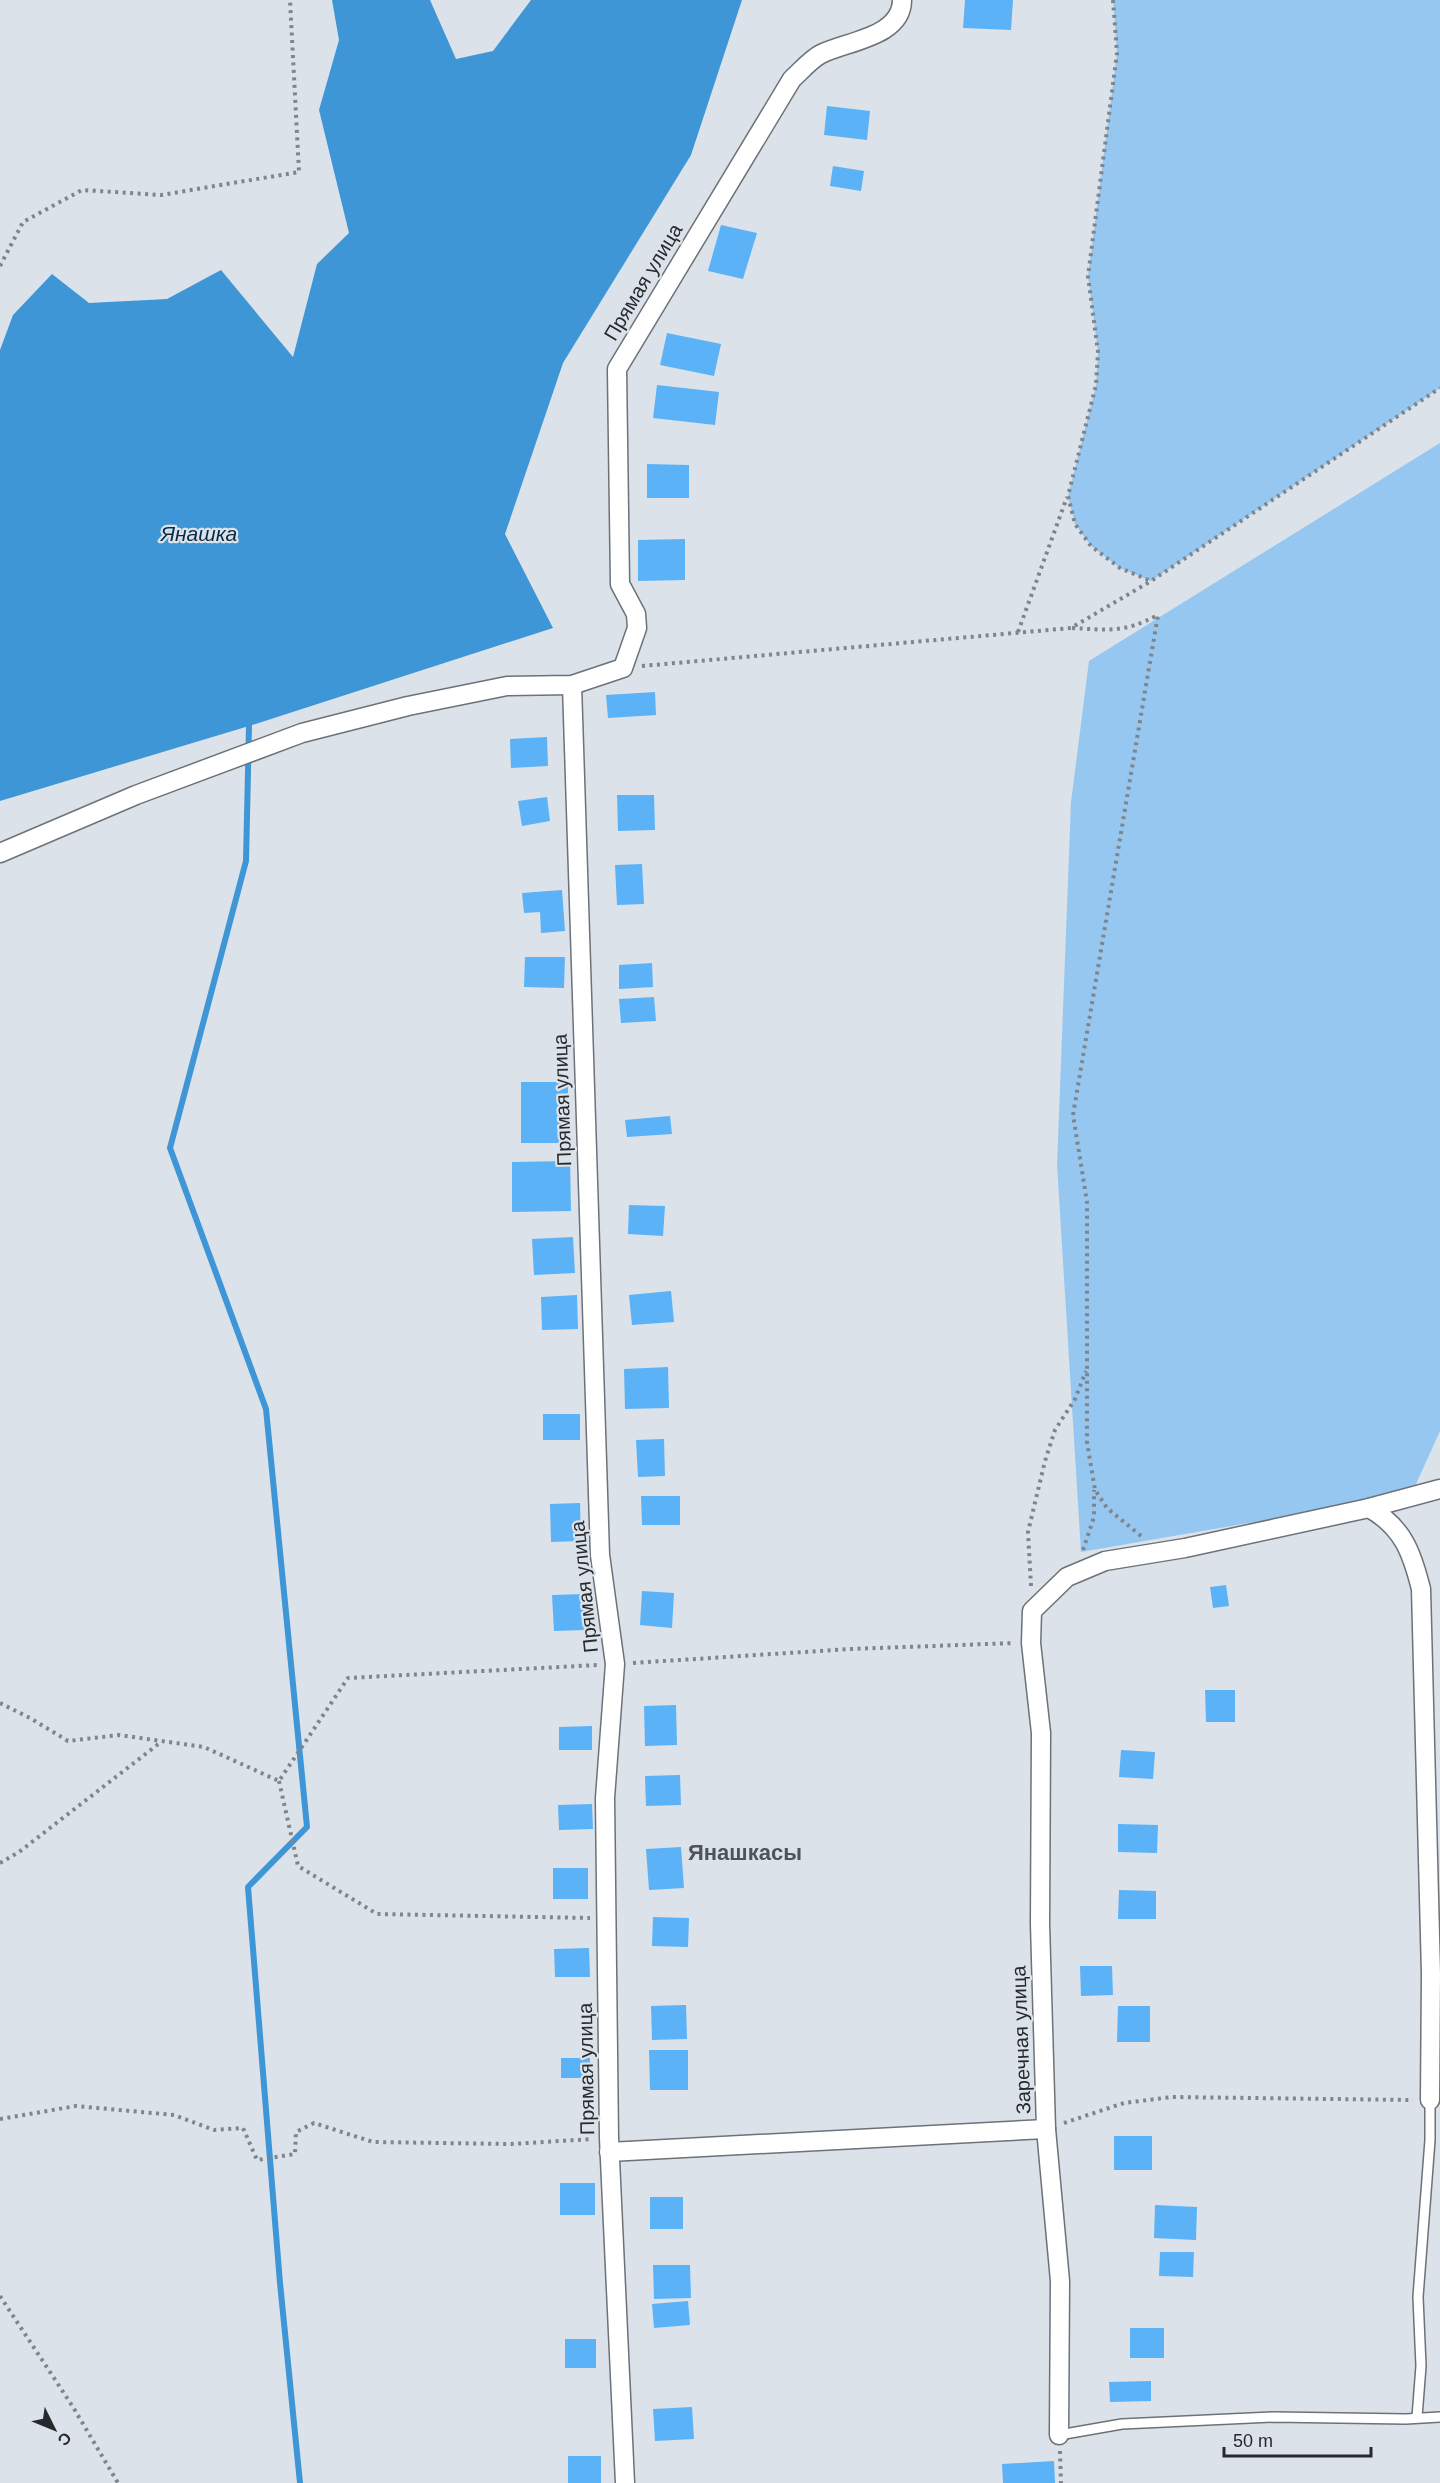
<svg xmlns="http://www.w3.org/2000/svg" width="1440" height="2483" font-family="Arial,sans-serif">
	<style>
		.green { fill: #96c7f1 }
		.water { fill: #3e96d7 }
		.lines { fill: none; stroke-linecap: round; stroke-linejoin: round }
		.stream { stroke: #3e96d7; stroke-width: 6 }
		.building { fill: #5cb2f6 }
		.service-casing { stroke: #6c7278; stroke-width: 12 }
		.minor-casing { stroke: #6c7278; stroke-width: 21 }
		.path { stroke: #80858a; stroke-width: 4; stroke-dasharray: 3 4.5; stroke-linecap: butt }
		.service { stroke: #fff; stroke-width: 9 }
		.minor { stroke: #fff; stroke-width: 18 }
		.labels { text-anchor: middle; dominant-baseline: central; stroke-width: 4.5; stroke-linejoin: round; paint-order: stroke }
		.street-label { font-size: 20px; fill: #272a2c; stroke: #dbe2e9 }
		.water-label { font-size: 21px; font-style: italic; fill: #072c47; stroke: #dbe2e9 }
		.quarter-label { font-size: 22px; font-weight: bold; fill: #4d5358; stroke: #dbe2e9 }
	</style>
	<rect width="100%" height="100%" fill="#dbe2e9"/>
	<g class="green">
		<polygon points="1113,0 1440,0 1440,388 1151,581 1120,568 1091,546 1075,524 1068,496 1096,385 1098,352 1088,276 1117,53"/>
		<polygon points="1440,443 1440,1431 1411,1495 1081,1552 1057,1165 1071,802 1089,661"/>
	</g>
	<polygon class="water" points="332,0 430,0 456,59 493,51 531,0 742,0 691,155 563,363 505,534 553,628 249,726 0,801 0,350 13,315 52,274 89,303 167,299 221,270 293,357 317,264 349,233 319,110 339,40"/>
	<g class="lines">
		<polyline class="stream" points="249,726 246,861 170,1148 266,1409 307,1827 248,1887 280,2283 300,2483"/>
	</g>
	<g class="building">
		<polygon points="965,0 1013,0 1011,30 963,28"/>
		<polygon points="827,106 870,111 867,140 824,135"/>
		<polygon points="833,166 864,171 861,191 830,186"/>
		<polygon points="721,225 757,233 743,279 708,271"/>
		<polygon points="667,333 721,344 714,376 660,365"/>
		<polygon points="657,385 719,392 715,425 653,418"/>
		<polygon points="647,464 689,465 689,498 647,498"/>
		<polygon points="685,539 685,580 638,581 638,540"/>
		<polygon points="655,692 656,715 608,718 606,695"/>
		<polygon points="547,737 548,766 511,768 510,739"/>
		<polygon points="617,795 654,795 655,830 618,831"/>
		<polygon points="547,797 550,821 522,826 518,801"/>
		<polygon points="642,864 644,904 617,905 615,865"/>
		<polygon points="562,890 565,931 541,933 540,912 524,913 522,893"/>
		<polygon points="525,957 565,957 564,988 524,987"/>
		<polygon points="652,963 653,987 619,989 619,965"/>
		<polygon points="654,997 656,1021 621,1023 619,999"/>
		<rect x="521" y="1082" width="47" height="61"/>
		<polygon points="670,1116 672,1134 627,1137 625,1120"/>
		<polygon points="570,1161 571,1211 512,1212 512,1162"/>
		<polygon points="629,1205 665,1206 663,1236 628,1234"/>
		<polygon points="573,1237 575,1273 534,1275 532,1239"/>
		<polygon points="671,1291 674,1322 632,1325 629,1295"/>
		<polygon points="577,1295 578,1329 542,1330 541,1297"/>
		<polygon points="668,1367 669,1408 625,1409 624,1369"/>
		<rect x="543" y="1414" width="37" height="26"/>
		<polygon points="664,1439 665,1476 638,1477 636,1440"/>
		<polygon points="641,1496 680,1496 680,1525 642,1525"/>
		<polygon points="580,1503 581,1541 551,1542 550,1504"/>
		<polygon points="1226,1585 1229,1606 1213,1608 1210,1587"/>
		<polygon points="642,1591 674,1593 672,1628 640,1625"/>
		<polygon points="585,1594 586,1630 554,1631 552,1595"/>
		<polygon points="1205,1690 1235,1690 1235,1722 1206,1722"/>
		<polygon points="676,1705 677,1745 645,1746 644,1706"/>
		<polygon points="592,1726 592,1750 559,1750 559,1727"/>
		<polygon points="1121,1750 1155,1752 1153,1779 1119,1777"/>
		<polygon points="680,1775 681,1805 646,1806 645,1776"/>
		<polygon points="592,1804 593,1829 559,1830 558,1805"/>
		<polygon points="1118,1824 1158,1825 1157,1853 1118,1852"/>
		<polygon points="681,1847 684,1888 649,1890 646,1849"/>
		<rect x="553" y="1868" width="35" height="31"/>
		<polygon points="1119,1890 1156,1891 1156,1919 1118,1919"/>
		<polygon points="653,1917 689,1918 688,1947 652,1946"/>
		<polygon points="589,1948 590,1977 555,1977 554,1949"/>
		<polygon points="1080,1966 1112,1966 1113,1995 1081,1996"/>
		<polygon points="686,2005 687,2039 652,2040 651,2006"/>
		<polygon points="1118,2006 1150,2006 1150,2042 1117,2042"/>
		<polygon points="649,2050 688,2050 688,2090 650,2090"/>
		<rect x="561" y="2058" width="29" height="20"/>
		<rect x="1114" y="2136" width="38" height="34"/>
		<rect x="560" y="2183" width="35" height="32"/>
		<rect x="650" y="2197" width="33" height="32"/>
		<polygon points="1155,2205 1197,2207 1196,2240 1154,2238"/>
		<polygon points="1160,2252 1194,2252 1193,2277 1159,2276"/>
		<polygon points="653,2265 690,2265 691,2298 654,2299"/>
		<polygon points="688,2301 690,2325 654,2328 652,2304"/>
		<rect x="1130" y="2328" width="34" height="30"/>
		<rect x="565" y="2339" width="31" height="29"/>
		<polygon points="1151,2381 1151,2401 1110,2402 1109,2382"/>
		<polygon points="692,2407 694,2439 655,2441 653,2409"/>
		<rect x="568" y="2456" width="33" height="27"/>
		<polygon points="1054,2461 1055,2483 1003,2483 1002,2464"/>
	</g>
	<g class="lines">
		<defs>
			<g id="service">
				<polyline points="1417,2417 1421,2366 1418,2297 1430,2140 1430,2100"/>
				<polyline points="1059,2435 1122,2424 1273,2417 1406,2419 1440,2417"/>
			</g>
			<g id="minor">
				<polyline points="572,685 600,1555 615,1664 605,1798 609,2138 625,2483"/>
				<path d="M0,853L136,795L302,733L408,706L507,686L572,685L623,668L637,628L636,614L620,584L617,369L792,79C801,71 811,59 821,54C847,41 902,37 902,0"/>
				<path d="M1369,1508C1403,1527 1412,1553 1421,1589L1431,1974L1430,2100"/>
				<polyline points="609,2152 1046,2129"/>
				<polyline points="1059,2435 1060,2281 1046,2129 1040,1924 1041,1733 1031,1643 1032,1611 1067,1577 1105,1561 1185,1548 1369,1508 1440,1489"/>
			</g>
		</defs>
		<use href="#service" class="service-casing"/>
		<use href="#minor" class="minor-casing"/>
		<g class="path">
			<polyline points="1113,0 1117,53 1088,276 1098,352 1096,385 1068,496 1075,524 1091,546 1120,568 1151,581 1440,388"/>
			<polyline points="0,266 23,222 82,190 161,195 299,172 290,0"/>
			<path d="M1072,628C1109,630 1124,633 1158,615"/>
			<polyline points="1018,632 1067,497"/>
			<polyline points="642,666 1071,628 1151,581"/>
			<polyline points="1141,1536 1107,1508 1095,1490 1087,1442 1087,1202 1073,1115 1158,615"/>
			<polyline points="1083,1550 1094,1517 1094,1490"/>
			<polyline points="1031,1586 1028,1532 1045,1461 1055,1430 1075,1399 1086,1371"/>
			<polyline points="633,1663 850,1649 1015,1643"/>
			<polyline points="0,1703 30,1718 68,1741 119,1735 204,1747 279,1781 348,1678 598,1665"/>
			<polyline points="279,1781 298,1866 377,1914 590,1918"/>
			<polyline points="0,1863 19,1852 161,1742"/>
			<polyline points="0,2119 76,2106 174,2115 214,2130 243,2128 257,2160 295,2154 296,2132 314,2123 373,2142 511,2144 593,2139"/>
			<polyline points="1064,2123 1124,2103 1172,2097 1413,2100"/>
			<polyline points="0,2296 73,2407 118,2483"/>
			<polyline points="1060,2451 1061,2483"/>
		</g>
		<use href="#service" class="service"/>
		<use href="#minor" class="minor"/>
	</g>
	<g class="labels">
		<g class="street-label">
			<text transform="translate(643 282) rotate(-59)">Прямая улица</text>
			<text transform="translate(562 1100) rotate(-92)">Прямая улица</text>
			<text transform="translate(584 1587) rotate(-96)">Прямая улица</text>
			<text transform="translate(1021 2040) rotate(-92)">Заречная улица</text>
			<text transform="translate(586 2069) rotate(-91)">Прямая улица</text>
		</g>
		<g class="water-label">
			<text x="199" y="533">Янашка</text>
		</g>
		<g class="quarter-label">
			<text x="745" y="1852">Янашкасы</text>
		</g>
	</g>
	<g transform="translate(54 2429) rotate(133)" stroke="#dbe2e9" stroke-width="4.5" paint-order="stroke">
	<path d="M0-4.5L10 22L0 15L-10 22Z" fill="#272a2c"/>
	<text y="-9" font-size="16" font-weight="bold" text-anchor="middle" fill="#272a2c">С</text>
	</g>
	<path d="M1224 2447v9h147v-9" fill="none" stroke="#272a2c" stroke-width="3"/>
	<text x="1233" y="2447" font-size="18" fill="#272a2c" stroke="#dbe2e9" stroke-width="4.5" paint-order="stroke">50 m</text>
</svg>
